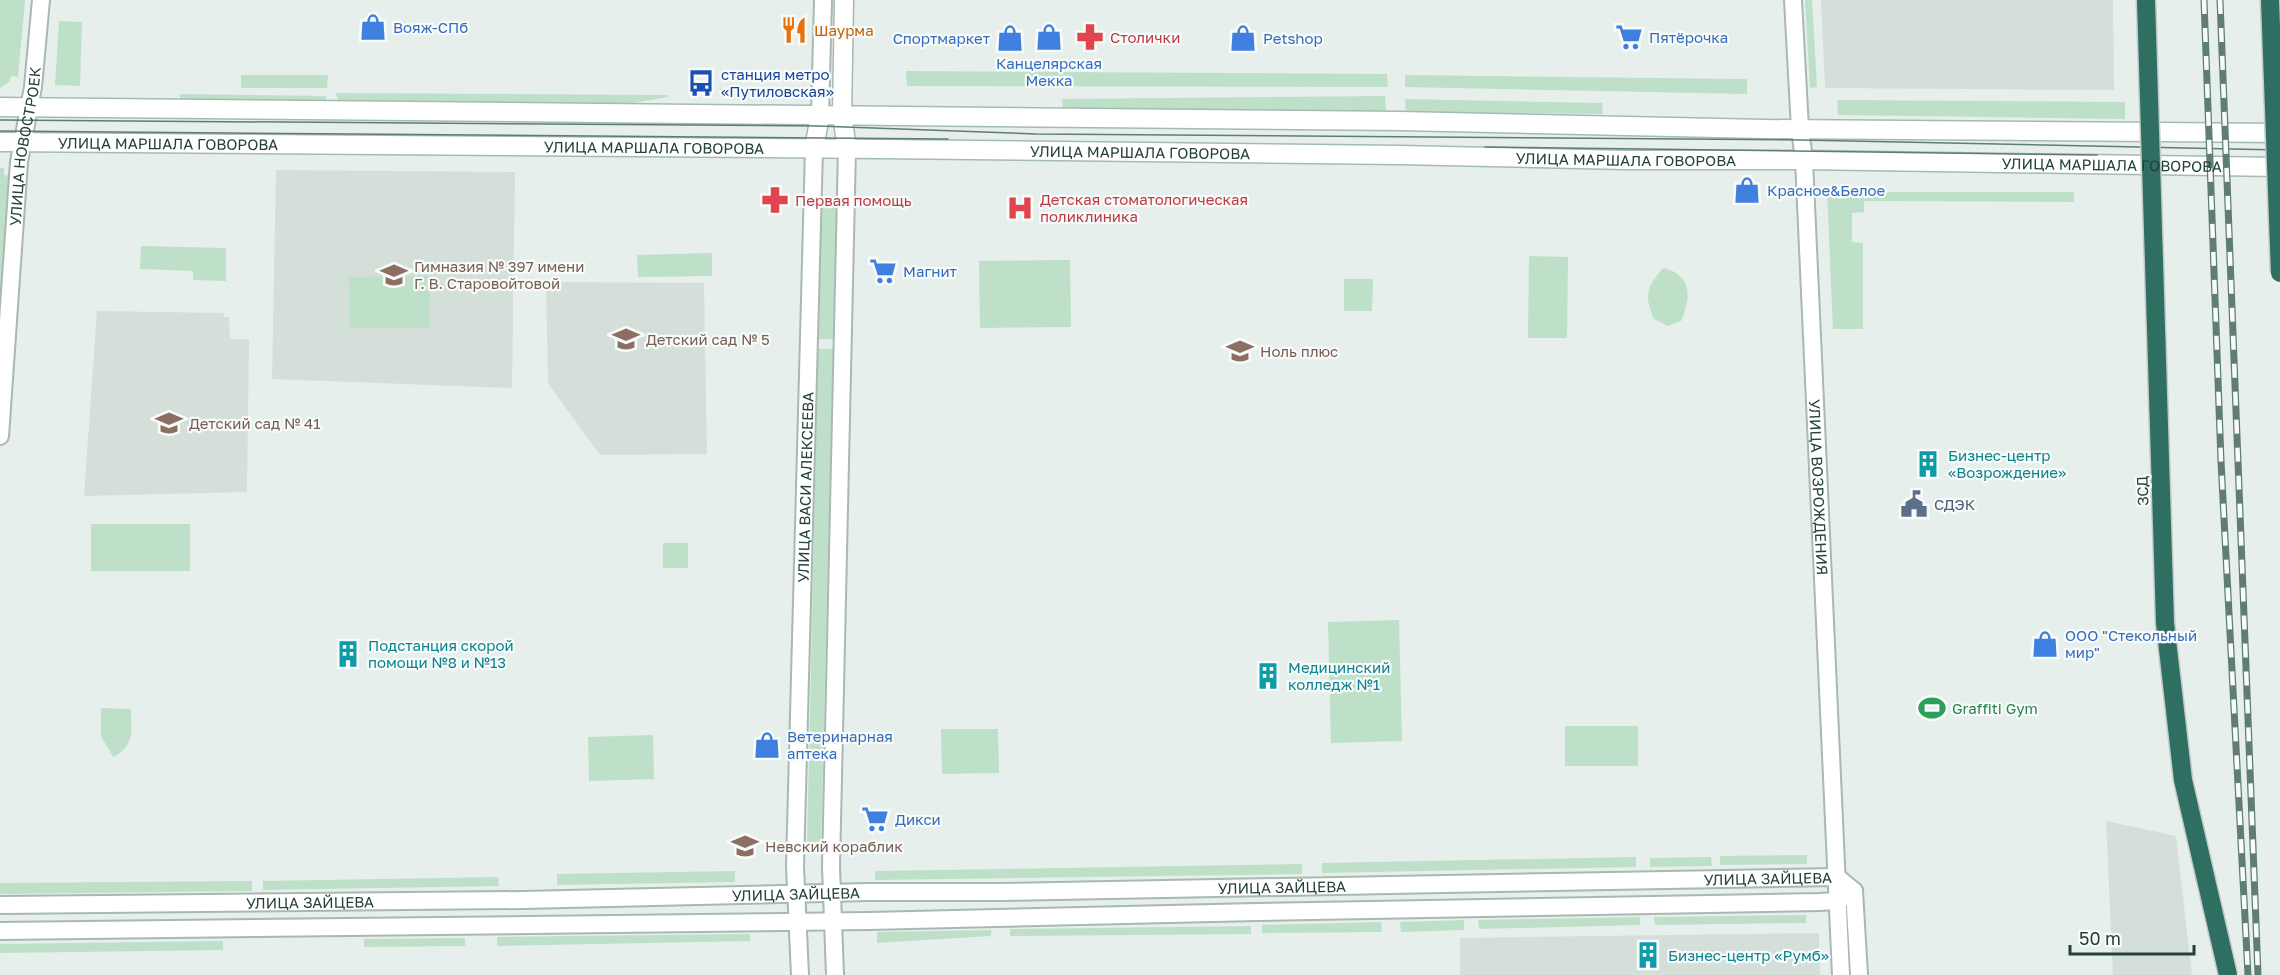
<svg xmlns="http://www.w3.org/2000/svg" width="2280" height="975" font-family="'Golos Text',sans-serif">
	<style>
		.built { fill: #d4dfda }
		.green { fill: #bfe0c8 }
		.lines { fill: none; stroke-linecap: round; stroke-linejoin: round }
		.minor-casing { stroke: #a8b8b2; stroke-width: 20 }
		.tertiary-casing { stroke: #a8b8b2; stroke-width: 21 }
		.secondary-casing { stroke: #a4bbb3; stroke-width: 21 }
		.minor { stroke: #fff; stroke-width: 16 }
		.tertiary { stroke: #fff; stroke-width: 18 }
		.secondary { stroke: #fff; stroke-width: 18 }
		.tram { stroke: #5f7d75; stroke-width: 1.5 }
		.rail-casing { stroke: #5f7d75; stroke-width: 7 }
		.rail { stroke: #f7fbf9; stroke-width: 4.5; stroke-dasharray: 14; stroke-linecap: butt }
		.motorway-bridge-casing { stroke: #c2cac8; stroke-width: 21; stroke-linecap: butt }
		.motorway-bridge { stroke: #2f6f62; stroke-width: 18 }
		.labels { text-anchor: middle; dominant-baseline: central; stroke-width: 4.5; stroke-linejoin: round; paint-order: stroke }
		.shop-label { font-size: 15px; fill: #366cbe; stroke: #f7fbf9; text-anchor: start }
		.food-label { font-size: 15px; fill: #c56008; stroke: #f7fbf9; text-anchor: start }
		.health-label { font-size: 15px; fill: #be3a42; stroke: #f7fbf9; text-anchor: start }
		.transit-label { font-size: 15px; fill: #164399; stroke: #f7fbf9; text-anchor: start }
		.street-label { font-size: 15px; fill: #24423a; stroke: #f7fbf9 }
		.education-label { font-size: 15px; fill: #785e54; stroke: #f7fbf9; text-anchor: start }
		.culture-label { font-size: 15px; fill: #0d838f; stroke: #f7fbf9; text-anchor: start }
		.service-label { font-size: 15px; fill: #4e5e75; stroke: #f7fbf9; text-anchor: start }
		.leisure-label { font-size: 15px; fill: #27864d; stroke: #f7fbf9; text-anchor: start }
	</style>
	<rect width="100%" height="100%" fill="#e6efeb"/>
	<g class="built">
		<polygon points="1821,0 2113,0 2114,90 1825,88"/>
		<polygon points="276,170 515,172 512,388 272,379"/>
		<polygon points="546,282 704,283 707,454 600,455 548,383"/>
		<polygon points="97,311 224,313 224,317 229,317 230,339 249,339 247,492 84,496"/>
		<polygon points="2106,821 2176,836 2192,975 2113,975"/>
		<polygon points="1819,933 1820,975 1460,975 1460,938"/>
	</g>
	<g class="green">
		<polygon points="0,0 25,0 18,77 11,76 10,81 0,88"/>
		<polygon points="1805,0 1812,0 1817,87 1810,88"/>
		<polygon points="59,21 82,22 80,86 55,85"/>
		<polygon points="906,71 1387,74 1388,87 907,86"/>
		<polygon points="241,75 328,75 327,88 241,88"/>
		<polygon points="1405,75 1747,79 1747,94 1405,87"/>
		<polygon points="335,93 668,95 668,97 627,104 339,101"/>
		<polygon points="180,94 326,96 326,104 180,102"/>
		<polygon points="1385,96 1386,111 1063,111 1062,99"/>
		<polygon points="1405,99 1602,103 1603,114 1406,112"/>
		<polygon points="1837,100 2125,102 2125,119 1838,115"/>
		<polygon points="0,168 4,168 4,175 11,176 0,328"/>
		<polygon points="1827,192 2074,192 2074,202 1864,201 1864,212 1852,213 1852,242 1863,243 1863,329 1833,329"/>
		<polygon points="820,205 836,205 833,339 817,339"/>
		<polygon points="141,246 226,248 226,281 193,280 193,271 140,269"/>
		<polygon points="712,253 712,276 638,277 637,255"/>
		<polygon points="1529,256 1568,257 1567,338 1528,338"/>
		<polygon points="1070,260 1071,327 980,328 979,261"/>
		<path d="M1663,268C1693,275 1691,298 1681,321L1668,326L1654,319C1644,296 1646,288 1663,268Z"/>
		<polygon points="430,276 430,328 350,328 349,277"/>
		<polygon points="1344,279 1373,279 1372,311 1344,311"/>
		<polygon points="818,349 833,349 821,846 807,846"/>
		<rect x="91" y="524" width="99" height="47"/>
		<rect x="663" y="543" width="25" height="25"/>
		<polygon points="1399,620 1402,741 1331,743 1328,622"/>
		<path d="M101,708L131,709C131,731 136,745 113,757L101,736Z"/>
		<rect x="1565" y="726" width="73" height="40"/>
		<polygon points="941,729 998,729 999,773 942,774"/>
		<polygon points="653,735 654,779 589,781 588,737"/>
		<polygon points="1807,855 1807,864 1720,865 1720,856"/>
		<polygon points="1636,857 1636,867 1322,873 1322,863"/>
		<polygon points="1711,857 1712,866 1650,867 1650,858"/>
		<polygon points="1302,864 1302,874 875,880 875,871"/>
		<polygon points="735,871 735,882 557,885 557,874"/>
		<polygon points="498,877 499,886 263,890 263,881"/>
		<polygon points="252,881 252,891 0,894 0,883"/>
		<polygon points="1806,915 1806,923 1655,925 1654,917"/>
		<polygon points="1640,917 1640,925 1479,929 1478,920"/>
		<polygon points="1464,920 1464,930 1401,932 1400,922"/>
		<polygon points="1381,922 1382,932 1262,933 1262,925"/>
		<polygon points="1251,926 1251,934 1010,936 1010,929"/>
		<polygon points="991,930 991,936 877,943 877,932"/>
		<polygon points="750,934 750,941 497,946 497,937"/>
		<polygon points="465,938 465,946 364,947 364,939"/>
		<polygon points="223,941 223,950 0,953 0,944"/>
	</g>
	<g class="lines">
		<defs>
			<g id="minor">
				<path id="s1" d="M1793,0L1800,129L1804,160L1841,975"/>
				<polyline points="820,116 823,0"/>
				<path id="s2" d="M0,436L19,162L33,87L41,0"/>
				<polyline points="1854,891 1859,975"/>
				<path id="s3" d="M0,905L523,900L868,892H999L1837,877L1854,891"/>
				<polyline points="0,931 869,921 1257,912 1819,902 1838,901 1854,891"/>
				<path id="s4" d="M800,975L795,866L814,148"/>
				<polyline points="835,975 831,867 847,148"/>
			</g>
			<g id="tertiary">
				<polyline points="844,0 842,116 847,148"/>
				<polyline points="814,148 820,116"/>
			</g>
			<g id="secondary">
				<polyline points="0,107 1400,121 1763,129 2280,133"/>
				<path id="s5" d="M0,142L882,149L1399,155L1626,160H1804L2280,167"/>
			</g>
		</defs>
		<use href="#minor" class="minor-casing"/>
		<use href="#tertiary" class="tertiary-casing"/>
		<use href="#secondary" class="secondary-casing"/>
		<use href="#minor" class="minor"/>
		<use href="#tertiary" class="tertiary"/>
		<use href="#secondary" class="secondary"/>
		<g class="tram">
			<polyline points="0,120 818,126 1036,134 1801,140 2280,150"/>
			<polyline points="0,131 948,139"/>
			<polyline points="1485,147 2097,155"/>
		</g>
		<defs>
			<g id="rail">
				<polyline points="2204,0 2221,461 2248,975"/>
				<polyline points="2220,0 2258,975"/>
			</g>
		</defs>
		<use href="#rail" class="rail-casing"/>
		<use href="#rail" class="rail"/>
		<defs>
			<g id="motorway-bridge">
				<polyline points="2146,0 2165,623 2183,780 2228,975"/>
				<polyline points="2270,0 2280,273"/>
			</g>
		</defs>
		<use href="#motorway-bridge" class="motorway-bridge-casing"/>
		<use href="#motorway-bridge" class="motorway-bridge"/>
	</g>
	<defs>
		<symbol id="shop-bare" viewBox="-9 -9 18 18"><path d="M-5-2.5h2.3a2.7 3.5 0 0 1 5.4 0H5L5.5 6h-11ZM-1.5-2.5h3a1.5 2.3 0 0 0-3 0Z" fill="#3f7fe0" stroke="#f7fbf9" stroke-width="2.5" paint-order="stroke"/></symbol>
		<symbol id="restaurant-bare" viewBox="-9 -9 18 18"><path d="M-5-6h1v4h1v-4h1v4h1v-4h1v5L-1.5 .5V6h-2V.5L-5-1ZM5-6V6H3V1.5H1.5Q1.5-4 5-6Z" fill="#e8710a" stroke="#f7fbf9" stroke-width="2.5" paint-order="stroke"/></symbol>
		<symbol id="pharmacy-bare" viewBox="-9 -9 18 18"><path d="M-2-6h4v4h4v4h-4v4h-4v-4h-4v-4h4Z" fill="#e0444e" stroke="#f7fbf9" stroke-width="2.5" paint-order="stroke"/></symbol>
		<symbol id="supermarket-bare" viewBox="-9 -9 18 18"><path d="M-6-5.5h2.5l.6 2H6L4.5 2H-2.5L-4.4-4H-6ZM-1.5 3.2a1.3 1.3 0 1 0 .1 0ZM3 3.2a1.3 1.3 0 1 0 .1 0Z" fill="#3f7fe0" stroke="#f7fbf9" stroke-width="2.5" paint-order="stroke"/></symbol>
		<symbol id="bus-bare" viewBox="-9 -9 18 18"><path d="M-5-6H5V4H4V6H2V4H-2V6H-4V4H-5ZM-3.5-4V0h7V-4ZM-3.5 1.2v1.5H-2V1.2ZM2 1.2v1.5H3.5V1.2Z" fill="#1a4fb4" stroke="#f7fbf9" stroke-width="2.5" paint-order="stroke"/></symbol>
		<symbol id="hospital-bare" viewBox="-9 -9 18 18"><path d="M-5-5h3v3.5h4V-5h3V5h-3V1.5h-4V5h-3Z" fill="#e0444e" stroke="#f7fbf9" stroke-width="2.5" paint-order="stroke"/></symbol>
		<symbol id="school-bare" viewBox="-9 -9 18 18"><path d="M0-5L7-2L0 1L-7-2ZM-4 1L0 2.5L4 1V4Q0 6-4 4Z" fill="#8d6e63" stroke="#f7fbf9" stroke-width="2.5" paint-order="stroke"/></symbol>
		<symbol id="building-bare" viewBox="-9 -9 18 18"><path d="M-4-6H4V6H1V3H-1V6H-4ZM-2.5-4.3h1.7v1.8h-1.7ZM.8-4.3h1.7v1.8H.8ZM-2.5-1h1.7V.8h-1.7ZM.8-1h1.7V.8H.8Z" fill="#0f9aa8" stroke="#f7fbf9" stroke-width="2.5" paint-order="stroke"/></symbol>
		<symbol id="civic-bare" viewBox="-9 -9 18 18"><path d="M-.6-6.5H3V-4.5H.6V-3L4-1V1h2V6H-6V1h2V-1L-.6-3ZM-1.2 2.5V6h2.4V2.5Z" fill="#5c6f8a" stroke="#f7fbf9" stroke-width="2.5" paint-order="stroke"/></symbol>
		<symbol id="stadium-bare" viewBox="-9 -9 18 18"><path d="M0-5a6.5 5 0 1 0 0 10a6.5 5 0 1 0 0-10ZM-3.5-1.8h7v3.6h-7Z" fill="#2e9e5b" stroke="#f7fbf9" stroke-width="2.5" paint-order="stroke"/></symbol>
	</defs>
	<g fill-rule="evenodd">
		<use href="#shop-bare" x="354" y="8" width="38" height="38"/>
		<use href="#restaurant-bare" x="775" y="11" width="38" height="38"/>
		<use href="#shop-bare" x="1030" y="18" width="38" height="38"/>
		<use href="#pharmacy-bare" x="1071" y="18" width="38" height="38"/>
		<use href="#supermarket-bare" x="1610" y="18" width="38" height="38"/>
		<use href="#shop-bare" x="991" y="19" width="38" height="38"/>
		<use href="#shop-bare" x="1224" y="19" width="38" height="38"/>
		<use href="#bus-bare" x="682" y="64" width="38" height="38"/>
		<use href="#shop-bare" x="1728" y="171" width="38" height="38"/>
		<use href="#pharmacy-bare" x="756" y="181" width="38" height="38"/>
		<use href="#hospital-bare" x="1001" y="189" width="38" height="38"/>
		<use href="#supermarket-bare" x="864" y="252" width="38" height="38"/>
		<use href="#school-bare" x="375" y="256" width="38" height="38"/>
		<use href="#school-bare" x="607" y="320" width="38" height="38"/>
		<use href="#school-bare" x="1221" y="332" width="38" height="38"/>
		<use href="#school-bare" x="150" y="404" width="38" height="38"/>
		<use href="#building-bare" x="1909" y="445" width="38" height="38"/>
		<use href="#civic-bare" x="1895" y="485" width="38" height="38"/>
		<use href="#shop-bare" x="2026" y="625" width="38" height="38"/>
		<use href="#building-bare" x="329" y="635" width="38" height="38"/>
		<use href="#building-bare" x="1249" y="657" width="38" height="38"/>
		<use href="#stadium-bare" x="1913" y="689" width="38" height="38"/>
		<use href="#shop-bare" x="748" y="726" width="38" height="38"/>
		<use href="#supermarket-bare" x="856" y="800" width="38" height="38"/>
		<use href="#school-bare" x="726" y="827" width="38" height="38"/>
		<use href="#building-bare" x="1629" y="936" width="38" height="38"/>
	</g>
	<g class="labels">
		<g class="shop-label">
			<text x="393" y="27">Вояж-СПб</text>
			<text x="1649" y="37">Пятёрочка</text>
			<text x="990" y="38" text-anchor="end">Спортмаркет</text>
			<text x="1263" y="38">Petshop</text>
			<text x="1049" y="63" text-anchor="middle">Канцелярская<tspan x="1049" dy="17">Мекка</tspan></text>
			<text x="1767" y="190">Красное&amp;Белое</text>
			<text x="903" y="271">Магнит</text>
			<text x="2065" y="635">ООО "Стекольный<tspan x="2065" dy="17">мир"</tspan></text>
			<text x="787" y="736">Ветеринарная<tspan x="787" dy="17">аптека</tspan></text>
			<text x="895" y="819">Дикси</text>
		</g>
		<g class="food-label">
			<text x="814" y="30">Шаурма</text>
		</g>
		<g class="health-label">
			<text x="1110" y="37">Столички</text>
			<text x="1040" y="199">Детская стоматологическая<tspan x="1040" dy="17">поликлиника</tspan></text>
			<text x="795" y="200">Первая помощь</text>
		</g>
		<g class="transit-label">
			<text x="721" y="74">станция метро<tspan x="721" dy="17">«Путиловская»</tspan></text>
		</g>
		<g class="street-label">
			<text stroke="none"><textPath href="#s5" startOffset="168">УЛИЦА МАРШАЛА ГОВОРОВА</textPath></text>
			<text stroke="none"><textPath href="#s2" startOffset="291">УЛИЦА НОВОСТРОЕК</textPath></text>
			<text stroke="none"><textPath href="#s5" startOffset="654">УЛИЦА МАРШАЛА ГОВОРОВА</textPath></text>
			<text stroke="none"><textPath href="#s5" startOffset="1140">УЛИЦА МАРШАЛА ГОВОРОВА</textPath></text>
			<text stroke="none"><textPath href="#s5" startOffset="1626">УЛИЦА МАРШАЛА ГОВОРОВА</textPath></text>
			<text stroke="none"><textPath href="#s5" startOffset="2112">УЛИЦА МАРШАЛА ГОВОРОВА</textPath></text>
			<text stroke="none"><textPath href="#s4" startOffset="488">УЛИЦА ВАСИ АЛЕКСЕЕВА</textPath></text>
			<text stroke="none"><textPath href="#s1" startOffset="488">УЛИЦА ВОЗРОЖДЕНИЯ</textPath></text>
			<text transform="translate(2142 491) rotate(-92)">ЗСД</text>
			<text stroke="none"><textPath href="#s3" startOffset="1768">УЛИЦА ЗАЙЦЕВА</textPath></text>
			<text stroke="none"><textPath href="#s3" startOffset="1282">УЛИЦА ЗАЙЦЕВА</textPath></text>
			<text stroke="none"><textPath href="#s3" startOffset="796">УЛИЦА ЗАЙЦЕВА</textPath></text>
			<text stroke="none"><textPath href="#s3" startOffset="310">УЛИЦА ЗАЙЦЕВА</textPath></text>
		</g>
		<g class="education-label">
			<text x="414" y="266">Гимназия № 397 имени<tspan x="414" dy="17">Г. В. Старовойтовой</tspan></text>
			<text x="646" y="339">Детский сад № 5</text>
			<text x="1260" y="351">Ноль плюс</text>
			<text x="189" y="423">Детский сад № 41</text>
			<text x="765" y="846">Невский кораблик</text>
		</g>
		<g class="culture-label">
			<text x="1948" y="455">Бизнес-центр<tspan x="1948" dy="17">«Возрождение»</tspan></text>
			<text x="368" y="645">Подстанция скорой<tspan x="368" dy="17">помощи №8 и №13</tspan></text>
			<text x="1288" y="667">Медицинский<tspan x="1288" dy="17">колледж №1</tspan></text>
			<text x="1668" y="955">Бизнес-центр «Румб»</text>
		</g>
		<g class="service-label">
			<text x="1934" y="504">СДЭК</text>
		</g>
		<g class="leisure-label">
			<text x="1952" y="708">Graffiti Gym</text>
		</g>
	</g>
	<path d="M2070 945v9h124v-9" fill="none" stroke="#24423a" stroke-width="3"/>
	<text x="2079" y="945" font-size="18" fill="#24423a" stroke="#f7fbf9" stroke-width="4.5" paint-order="stroke">50 m</text>
</svg>
